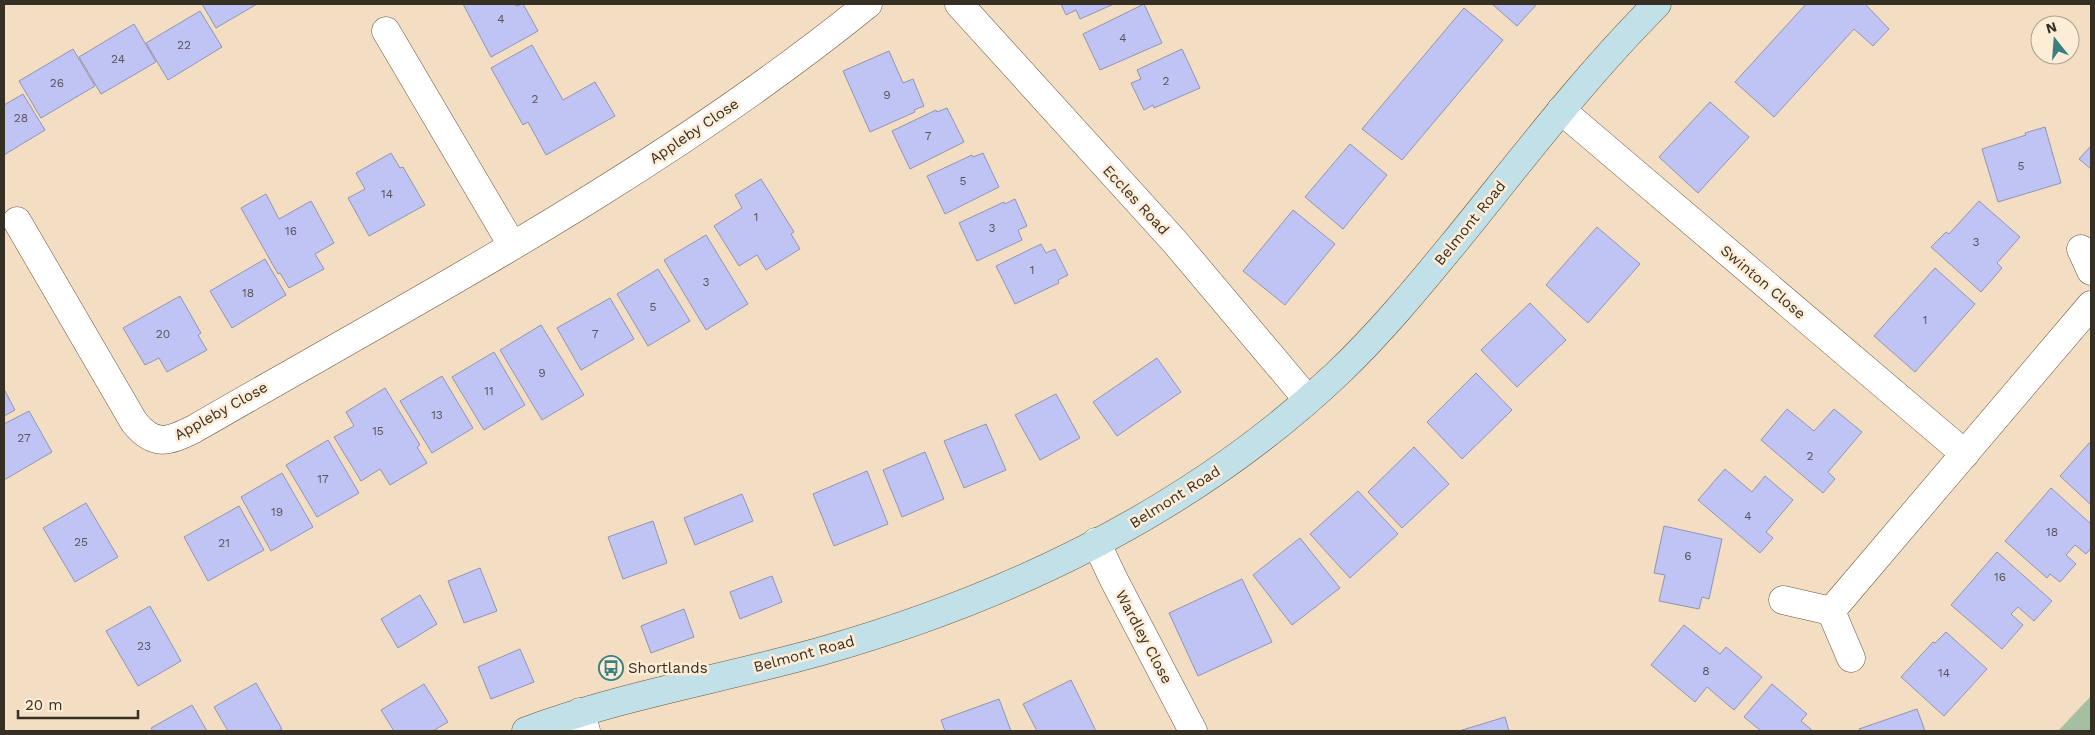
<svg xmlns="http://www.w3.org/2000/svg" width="2095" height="735" font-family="'Work Sans',sans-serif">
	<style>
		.green { fill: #a4c0a0 }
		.building { fill: #c0c4f5; stroke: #9194b1 }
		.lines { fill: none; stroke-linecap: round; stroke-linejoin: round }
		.street-casing { stroke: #67563e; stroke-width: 29 }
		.secondary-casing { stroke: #67563e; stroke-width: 29 }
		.street { stroke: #fff; stroke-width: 28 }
		.secondary { stroke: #c2e0e7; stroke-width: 28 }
		.labels { text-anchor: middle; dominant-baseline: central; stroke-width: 5; stroke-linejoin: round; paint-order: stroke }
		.number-label { font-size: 12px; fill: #585458 }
		.street-label { font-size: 15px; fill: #362f24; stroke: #fdecd6 }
		.poi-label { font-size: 15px; fill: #362f24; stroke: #fdecd6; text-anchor: start }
	</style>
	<rect width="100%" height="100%" fill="#f3dec3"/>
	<polygon class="green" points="2091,696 2091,731 2058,731"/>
	<g class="building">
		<polygon points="202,4 257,4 216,28"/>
		<polygon points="463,4 515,4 516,6 523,4 538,31 491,57"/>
		<polygon points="1061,4 1114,4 1080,19 1076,10 1066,15"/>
		<polygon points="1144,4 1162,43 1100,70 1083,34"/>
		<polygon points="1492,4 1537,4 1517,26"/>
		<polygon points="1806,4 1865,4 1889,29 1873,46 1854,29 1774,117 1735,82"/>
		<polygon points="1464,8 1503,40 1402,160 1362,129"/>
		<polygon points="200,11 222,47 168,80 146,43"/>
		<polygon points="134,24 156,62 101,94 79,57"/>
		<polygon points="532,45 563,100 595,82 615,116 546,155 528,122 523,125 491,68"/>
		<polygon points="73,49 95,86 41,118 19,81"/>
		<polygon points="1182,49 1200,88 1154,108 1153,105 1144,110 1131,83 1141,79 1137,70"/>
		<polygon points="889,51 903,83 913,79 924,106 914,110 915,112 870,132 843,71"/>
		<polygon points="23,94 45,130 4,155 4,105"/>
		<polygon points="1710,102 1749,137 1698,193 1659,157"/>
		<polygon points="947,108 964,142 910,169 892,131 936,110 937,112"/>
		<polygon points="2045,127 2061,183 1998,202 1982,149 2026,135 2025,133"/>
		<polygon points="1350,144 1387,175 1343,229 1305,197"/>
		<polygon points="2091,146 2091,169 2079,159"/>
		<polygon points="391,153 400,168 403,167 425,205 369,236 348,198 365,189 356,173"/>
		<polygon points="983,153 999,187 945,214 927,176 972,155 973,157"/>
		<polygon points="761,179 794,232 791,234 800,249 766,270 757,255 739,266 714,226 742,208 735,195"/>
		<polygon points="266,194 279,219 311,201 334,243 315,254 324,269 289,288 280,273 278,274 241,208"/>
		<polygon points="1015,199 1027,226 1018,230 1022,240 977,261 959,223 1004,202 1005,204"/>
		<polygon points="1979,201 2020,237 1997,263 2002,268 1981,292 1931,247 1946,232 1949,234"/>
		<polygon points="1293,210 1335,244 1285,305 1243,271"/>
		<polygon points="1597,227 1640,264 1588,323 1546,285"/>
		<polygon points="706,235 748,304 706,330 664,260"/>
		<polygon points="1041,244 1046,253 1055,249 1068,275 1058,280 1059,283 1015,304 996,266"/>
		<polygon points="265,259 286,295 232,328 210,291"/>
		<polygon points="1935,268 1975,304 1915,372 1874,336"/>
		<polygon points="658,269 690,321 648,346 617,294"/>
		<polygon points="180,296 201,333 198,335 207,350 167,372 159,358 145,365 123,328"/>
		<polygon points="610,298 634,339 581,370 557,328"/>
		<polygon points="1530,303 1566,340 1517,387 1481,350"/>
		<polygon points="541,325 584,395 542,420 500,350"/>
		<polygon points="494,352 525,405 484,430 452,377"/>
		<polygon points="1157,358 1181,392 1117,436 1093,402"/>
		<polygon points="1476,373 1512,410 1462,459 1427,422"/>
		<polygon points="442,376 473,428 432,453 400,401"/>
		<polygon points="385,388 420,445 417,447 427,463 390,485 380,469 361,481 334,437 354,426 346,412"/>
		<polygon points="4,389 15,410 4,416"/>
		<polygon points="1056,394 1080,438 1040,460 1015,415"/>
		<polygon points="1787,409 1814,431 1834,409 1862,432 1828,472 1835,479 1823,493 1761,440"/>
		<polygon points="29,411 52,452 4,480 4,424"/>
		<polygon points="986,424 1006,470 964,488 944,441"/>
		<polygon points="328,440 359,493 317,517 286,465"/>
		<polygon points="2091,441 2091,505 2060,476"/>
		<polygon points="1414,447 1449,484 1402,528 1368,492"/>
		<polygon points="925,452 944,499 902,517 883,470"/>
		<polygon points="1725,469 1752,492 1765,476 1793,500 1766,532 1773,538 1760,553 1698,500"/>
		<polygon points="867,471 888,524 834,546 813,494"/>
		<polygon points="282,473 313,527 271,551 241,497"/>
		<polygon points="2051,488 2091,524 2091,548 2086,554 2075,545 2066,555 2076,564 2060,582 2050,574 2047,578 2005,541"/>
		<polygon points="1358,491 1398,534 1350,578 1310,534"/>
		<polygon points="742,494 753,521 695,545 684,518"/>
		<polygon points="86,503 118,557 75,582 43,528"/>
		<polygon points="239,506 264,550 208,581 184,537"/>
		<polygon points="653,521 667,563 623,579 608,537"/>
		<polygon points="1664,526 1722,539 1709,599 1702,597 1699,609 1659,601 1665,575 1654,573"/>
		<polygon points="1300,538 1340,588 1292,625 1253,575"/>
		<polygon points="1997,552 2052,601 2034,621 2018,607 2011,614 2023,625 2002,649 1951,605"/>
		<polygon points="480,568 497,611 464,623 448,581"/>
		<polygon points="772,576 782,602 740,619 730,592"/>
		<polygon points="1242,579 1272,642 1198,676 1169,613"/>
		<polygon points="420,595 437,624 398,648 381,619"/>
		<polygon points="150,606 181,661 138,686 106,631"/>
		<polygon points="684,609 694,637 651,653 641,626"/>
		<polygon points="1684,625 1720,654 1726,647 1762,677 1734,710 1707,687 1695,702 1651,665"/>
		<polygon points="1946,632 1987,669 1944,716 1901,677 1933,642 1935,643"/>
		<polygon points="520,649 534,682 491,699 478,667"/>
		<polygon points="1071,680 1096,731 1037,731 1023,704"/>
		<polygon points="256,683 282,729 277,731 228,731 214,707"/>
		<polygon points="424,684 448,722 433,731 394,731 381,710"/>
		<polygon points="1772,684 1807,714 1801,721 1813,731 1761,731 1744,717"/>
		<polygon points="999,699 1011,731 945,731 941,720"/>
		<polygon points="192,705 207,731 153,731 151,728"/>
		<polygon points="1917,709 1925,731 1860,731 1859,729"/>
		<polygon points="1505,717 1509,731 1459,731"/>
	</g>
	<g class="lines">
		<defs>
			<g id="street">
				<polyline points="959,4 1175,242 1308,400"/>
				<polyline points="386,31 512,245"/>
				<polyline points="1561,110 1965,454"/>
				<path d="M17,221L134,422C154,447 168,442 194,429C424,296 661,172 868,4"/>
				<polyline points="2081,249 2091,271"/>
				<polyline points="1096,542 1114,580 1193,731"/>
				<polyline points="1783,600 1831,611 1851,658"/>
				<polyline points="1831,611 2091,305"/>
				<polyline points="580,712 586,731"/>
			</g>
			<path id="secondary" d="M526,731C622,695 723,679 822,651C1011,597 1194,509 1338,373C1380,333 1417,288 1454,243C1520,162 1583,78 1657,4"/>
		</defs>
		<use href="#street" class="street-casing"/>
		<use href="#secondary" class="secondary-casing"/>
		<use href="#street" class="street"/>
		<use href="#secondary" class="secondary"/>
	</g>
	<defs>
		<symbol id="bus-ring" viewBox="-11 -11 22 22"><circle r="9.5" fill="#fdecd6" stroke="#398181" stroke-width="1.5"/><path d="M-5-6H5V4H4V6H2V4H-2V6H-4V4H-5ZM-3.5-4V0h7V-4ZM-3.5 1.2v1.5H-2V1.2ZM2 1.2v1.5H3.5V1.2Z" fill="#398181"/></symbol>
	</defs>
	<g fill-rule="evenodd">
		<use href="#bus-ring" x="597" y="654" width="28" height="28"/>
	</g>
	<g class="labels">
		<g class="number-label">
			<text x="501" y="19">4</text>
			<text x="1123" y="38">4</text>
			<text x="184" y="45">22</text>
			<text x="118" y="59">24</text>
			<text x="1166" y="81">2</text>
			<text x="57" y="83">26</text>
			<text x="887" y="95">9</text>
			<text x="535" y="99">2</text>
			<text x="21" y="118">28</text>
			<text x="928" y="136">7</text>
			<text x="2021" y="166">5</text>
			<text x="963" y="181">5</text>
			<text x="387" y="194">14</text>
			<text x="756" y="217">1</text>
			<text x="992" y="228">3</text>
			<text x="291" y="231">16</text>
			<text x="1976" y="242">3</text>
			<text x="1032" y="270">1</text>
			<text x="706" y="282">3</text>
			<text x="248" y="293">18</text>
			<text x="653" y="307">5</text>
			<text x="1925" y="320">1</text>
			<text x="163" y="334">20</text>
			<text x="595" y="334">7</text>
			<text x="542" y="373">9</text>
			<text x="489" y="391">11</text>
			<text x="437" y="415">13</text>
			<text x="378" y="431">15</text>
			<text x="24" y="438">27</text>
			<text x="1810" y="456">2</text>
			<text x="323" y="479">17</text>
			<text x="277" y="512">19</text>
			<text x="1748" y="516">4</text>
			<text x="2052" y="532">18</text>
			<text x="81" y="542">25</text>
			<text x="224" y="543">21</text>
			<text x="1688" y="556">6</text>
			<text x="2000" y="577">16</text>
			<text x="144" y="646">23</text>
			<text x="1706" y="671">8</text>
			<text x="1944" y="673">14</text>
		</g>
		<g class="street-label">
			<text transform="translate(694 131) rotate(-34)">Appleby Close</text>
			<text transform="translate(1136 200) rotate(47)">Eccles Road</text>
			<text transform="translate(1470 223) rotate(-51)">Belmont Road</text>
			<text transform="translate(1763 282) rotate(40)">Swinton Close</text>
			<text transform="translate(221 411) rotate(-29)">Appleby Close</text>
			<text transform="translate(1175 497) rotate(-32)">Belmont Road</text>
			<text transform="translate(1144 637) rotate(62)">Wardley Close</text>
			<text transform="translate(804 654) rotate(-15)">Belmont Road</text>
		</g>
		<g class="poi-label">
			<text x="628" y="668">Shortlands</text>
		</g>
	</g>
	<rect width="2095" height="735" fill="none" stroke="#362f24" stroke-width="10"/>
	<g transform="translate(2055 40) rotate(343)"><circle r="24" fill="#fdecd6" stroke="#ada08f"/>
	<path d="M0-4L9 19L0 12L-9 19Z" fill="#398181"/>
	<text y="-8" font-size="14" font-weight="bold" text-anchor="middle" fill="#362f24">N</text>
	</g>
	<path d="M18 710v8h120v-8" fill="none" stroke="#362f24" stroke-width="2.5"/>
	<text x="25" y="710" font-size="15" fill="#362f24" stroke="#fdecd6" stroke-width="4" paint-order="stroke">20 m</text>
</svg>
